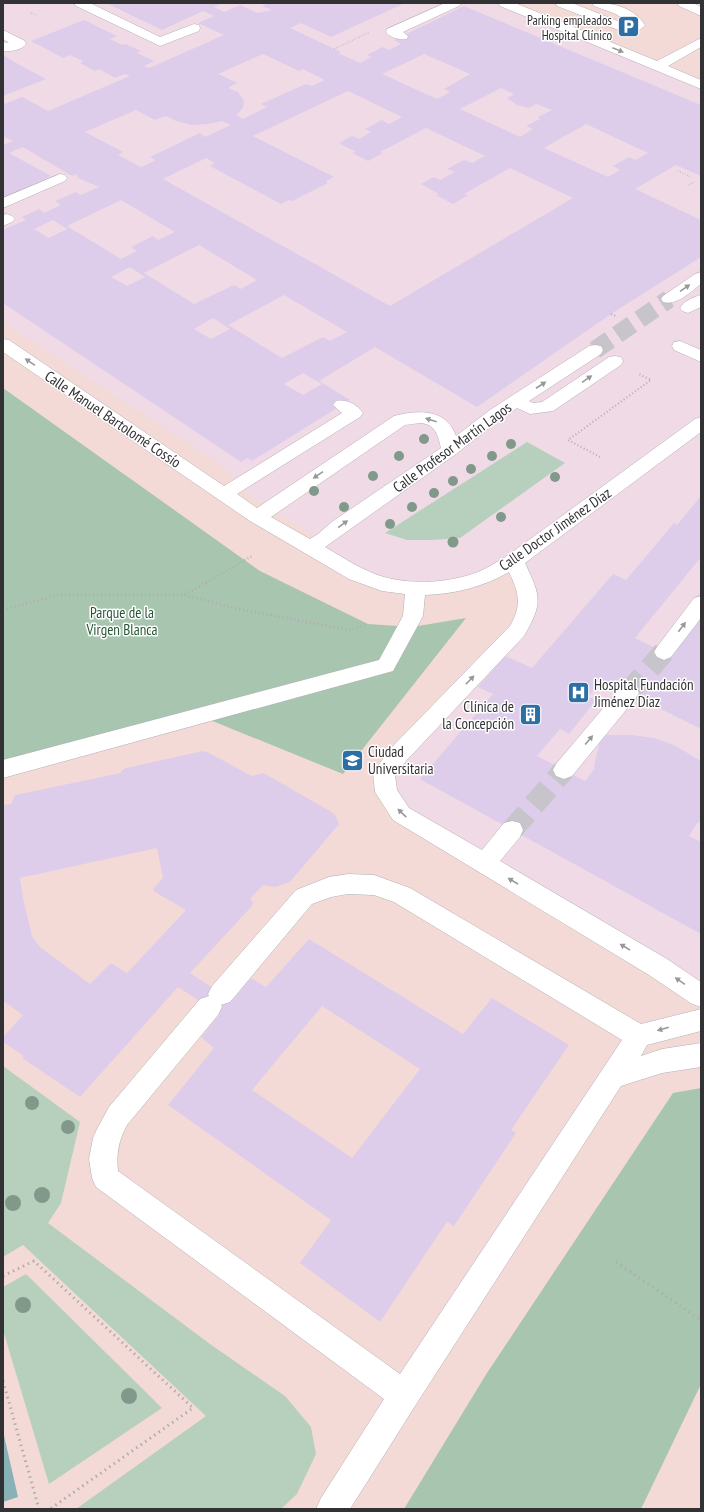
<svg xmlns="http://www.w3.org/2000/svg" width="704" height="1512" font-family="'PT Sans Narrow',sans-serif">
	<style>
		.education { fill: #f4dad6 }
		.medical { fill: #f0dae6 }
		.green { fill: #b7d0bd }
		.forest { fill: #a7c5af }
		.water { fill: #88b2b5 }
		.building { fill: #ddcdeb; fill-rule: evenodd }
		.lines { fill: none; stroke-linecap: round; stroke-linejoin: round }
		.minor-tunnel-far1 { stroke: #c8c4cb; stroke-width: 18; stroke-dasharray: 18 9; stroke-linecap: butt }
		.minor-tunnel { stroke: #c8c4cb; stroke-width: 22; stroke-dasharray: 22 11; stroke-linecap: butt }
		.minor-casing { stroke: #b3afb7; stroke-width: 1 }
		.path-far3 { stroke: #afacb2; stroke-width: 1.5; stroke-dasharray: 0.5 2; stroke-linecap: butt }
		.path-far2 { stroke: #afacb2; stroke-width: 2; stroke-dasharray: 1 2.5; stroke-linecap: butt }
		.path-far1 { stroke: #afacb2; stroke-width: 2.5; stroke-dasharray: 1 3; stroke-linecap: butt }
		.path { stroke: #afacb2; stroke-width: 3; stroke-dasharray: 1.5 4; stroke-linecap: butt }
		.minor { fill: #fff; fill-rule: evenodd }
		.tree { fill: #80998b }
		.oneway { fill: #98989a }
		.labels { text-anchor: middle; dominant-baseline: central; stroke-width: 3; stroke-linejoin: round; paint-order: stroke }
		.far-poi-label { font-size: 13px; fill: #323134; stroke: #fff; text-anchor: end }
		.street-label { font-size: 15px; fill: #323134; stroke: #fff }
		.park-label { font-size: 15px; fill: #275737; stroke: #fff }
		.poi-label { font-size: 15px; fill: #323134; stroke: #fff; text-anchor: start }
	</style>
	<rect width="100%" height="100%" fill="#ede9f1"/>
	<polygon class="education" points="3,3 683,3 701,12 701,1509 3,1509"/>
	<polygon class="medical" points="3,3 504,3 701,85 701,996 401,814 384,773 527,616 514,562 449,587 382,584 311,546 311,534 250,496 218,463 3,322"/>
	<g class="green">
		<polygon points="527,442 565,463 460,538 431,540 407,540 385,533"/>
		<polygon points="3,1066 80,1122 61,1203 48,1223 210,1344 285,1396 311,1427 316,1454 297,1494 281,1509 76,1509 206,1416 23,1245 3,1257"/>
		<polygon points="26,1274 162,1408 49,1484 3,1330 3,1287"/>
	</g>
	<g class="forest">
		<polygon points="3,388 260,571 368,624 412,627 466,618 343,774 210,720 3,767"/>
		<polygon points="701,1088 701,1384 641,1509 404,1509 487,1373 673,1093"/>
	</g>
	<polygon class="water" points="3,1431 18,1497 3,1502"/>
	<g class="building">
		<path d="M106,3H223L214,7L224,12L240,5L257,13L272,10L262,6L268,3H405L331,37L301,23L290,28L341,52L338,53L360,63L372,57L367,55L383,47L389,50L401,44L394,40L464,6L701,105V176L676,165L635,189L701,220V257L611,314L477,407L375,347L319,381L350,400L252,461L247,458L241,462L3,303V230L26,220L22,217L39,209L44,213L61,205L55,201L76,192L81,195L99,187L78,178L77,174L72,176L23,147L9,153L51,176L3,198V145L13,141L3,136V103L5,104L22,97L48,111L130,76L125,74L115,78L99,69L95,71L80,63L83,61L70,55L63,58L31,41L84,20L117,36L110,39L122,45L125,44L141,51L137,53L154,61L144,66L149,68L224,35L198,23L214,16L203,11L162,30ZM263,54L299,71L303,69L325,80L312,86L306,84L261,104L267,107L243,119L236,115L243,108L244,101L238,92L228,88L237,83L218,74ZM424,54L470,74L444,89L450,92L437,99L382,74ZM501,88L514,94L507,98L517,105L529,108L536,104L552,110L538,117L540,119L526,126L533,129L520,137L460,109ZM348,91L402,117L389,124L382,120L365,129L371,132L359,139L352,136L339,143L356,152L352,153L368,161L383,153L380,152L426,128L485,156L472,163L464,160L447,169L455,172L440,180L434,177L421,184L439,194L436,195L453,204L468,195L464,194L510,168L573,198L390,306L163,179L206,158L215,163L210,166L281,204L289,200L292,201L328,183L326,181L334,177L253,136ZM136,110L155,120L166,116L176,121L191,125L209,124L222,121L231,125L205,137L200,133L150,157L156,160L141,167L118,155L123,152L85,132ZM586,124L648,153L636,160L629,157L613,166L620,170L608,177L544,148ZM121,200L175,232L158,240L153,236L131,247L137,251L121,259L67,226ZM53,220L67,229L49,238L34,229ZM199,245L257,280L241,289L234,285L194,304L144,273ZM130,267L145,277L127,286L111,277ZM284,295L347,332L330,341L323,337L282,358L228,325ZM213,318L230,329L211,339L194,329ZM303,373L322,384L303,395L284,384Z"/>
		<polygon points="3,55 18,64 46,79 3,96"/>
		<polygon points="701,496 701,557 635,638 671,656 701,617 701,729 602,680 588,697 596,700 569,734 560,729 537,756 585,781 595,768 594,766 599,745 594,738 606,735 632,735 654,738 674,745 701,761 701,822 697,823 689,836 701,842 701,934 420,779 493,694 478,687 505,656 532,668 613,574 626,580 674,523 677,525"/>
		<path d="M203,751L207,752L252,776L262,773L267,775L330,811L336,816L339,824L290,882L275,887L263,885L250,899L253,902L252,906L190,973L232,1001L251,978L266,987L309,939L463,1034L492,998L569,1045L511,1130L516,1133L454,1226L447,1222L380,1322L300,1263L331,1220L168,1105L214,1048L201,1037L220,1014L178,987L80,1097L22,1058L24,1056L3,1042V1037L23,1015L3,1001V805L11,804L15,795L121,773L122,770L126,768ZM157,848L163,878L153,889L155,892L186,910L127,973L111,963L90,984L40,947L32,936L24,903L20,878ZM322,1006L420,1069L352,1158L252,1090Z"/>
	</g>
	<g class="lines">
		<polyline class="minor-tunnel-far1" points="595,350 669,299"/>
		<g class="minor-tunnel">
			<polyline points="628,693 664,652"/>
			<polyline points="512,830 564,770"/>
		</g>
		<defs>
			<g id="minor">
				<polygon points="74,3 90,3 160,37 194,24 199,25 200,28 199,31 160,46 76,6"/>
				<path d="M445,3H461L459,6L403,32L408,36L407,39C400,40 390,38 386,32L387,29Z"/>
				<polygon points="498,3 515,3 657,61 701,38 701,47 668,66 701,80 701,89 500,6"/>
				<path d="M555,3H572L623,23L631,24L616,14L594,6L592,3C613,3 632,6 645,25C639,33 630,32 621,31L557,6Z"/>
				<polygon points="677,3 693,3 701,7 701,16 679,6"/>
				<path d="M3,30L25,41L26,44C22,50 10,52 3,51V42L9,43L3,39Z"/>
				<polygon points="60,174 65,175 67,178 65,181 3,208 3,198"/>
				<polygon points="7,214 12,216 15,219 12,222 3,226 3,215"/>
				<path d="M701,272V284C690,292 677,306 663,302L661,299L663,296L695,274Z"/>
				<path d="M701,295V307L688,313L682,311L680,308C684,301 693,297 701,295Z"/>
				<path d="M3,339L9,340L224,486L342,413L333,405L336,401C346,399 357,404 363,413L360,417L237,494L257,508L394,416C418,410 446,408 456,436L490,410L589,346L595,345L601,346L603,350L601,354L529,401L533,403L542,402L609,357L615,356L621,357L623,361L621,365L553,411L530,414L517,408L502,418L456,454L325,547C344,558 363,571 384,577C414,585 449,583 478,572C488,568 498,561 507,556L695,419L701,417V432L525,563C541,597 543,603 524,636L406,761L395,775L397,790L409,808L482,850L504,823L512,821L520,823L523,830L520,837L500,861L667,959L701,982V1007L692,1004L649,975L393,820L375,792L373,773L390,749L510,626C522,605 519,593 509,572C483,587 455,594 425,595L423,616L393,671L3,778V760L379,660L403,616L405,594L382,591L349,579L250,521L3,352ZM420,423C435,424 438,434 441,448L333,521L318,534L310,539L271,517L405,425Z"/>
				<polygon points="680,341 701,350 701,362 674,350 672,346 674,342"/>
				<polygon points="701,596 701,618 671,657 664,660 657,657 654,652 657,647 694,598"/>
				<polygon points="628,685 635,687 639,693 635,699 572,776 564,779 556,776 553,770 556,764 621,687"/>
				<path d="M348,874L374,875L410,888L641,1024L701,1009V1031L647,1045L641,1056L662,1049L701,1043V1067L662,1073L621,1086L415,1406L350,1509H316L321,1498L384,1399L96,1187L92,1178L89,1159L93,1138L97,1129L109,1107L200,999L209,996L208,994L212,986L296,890L329,877ZM348,894L374,895L394,902L622,1040L400,1374L118,1171C116,1153 119,1140 127,1125L218,1015L222,1007L221,1005L230,1002L312,904L331,897Z"/>
			</g>
		</defs>
		<use href="#minor" class="minor-casing"/>
		<g class="path-far3">
			<polyline points="31,13 36,15"/>
			<polyline points="334,49 370,32"/>
			<polyline points="678,171 691,177"/>
			<polyline points="689,185 694,182"/>
		</g>
		<g class="path-far2">
			<polyline points="611,314 616,316"/>
			<polyline points="600,457 568,440 651,380 639,374"/>
			<polyline points="205,583 252,556"/>
		</g>
		<g class="path-far1">
			<polyline points="185,595 234,608 349,630 368,624"/>
			<polyline points="3,610 57,595 184,595 207,582"/>
		</g>
		<g class="path">
			<polyline points="616,1262 701,1320"/>
			<polyline points="3,1276 34,1261 193,1408 50,1509"/>
			<polyline points="3,1381 39,1509"/>
		</g>
		<use href="#minor" class="minor"/>
	</g>
	<g class="tree">
		<circle cx="424" cy="439" r="5"/>
		<circle cx="511" cy="444" r="5"/>
		<circle cx="399" cy="456" r="5"/>
		<circle cx="492" cy="456" r="5"/>
		<circle cx="471" cy="469" r="5"/>
		<circle cx="373" cy="476" r="5"/>
		<circle cx="555" cy="477" r="5"/>
		<circle cx="453" cy="481" r="5"/>
		<circle cx="314" cy="491" r="5"/>
		<circle cx="434" cy="493" r="5"/>
		<circle cx="344" cy="507" r="5"/>
		<circle cx="412" cy="507" r="5"/>
		<circle cx="501" cy="517" r="5"/>
		<circle cx="390" cy="524" r="5"/>
		<circle cx="453" cy="542" r="5.5"/>
		<circle cx="32" cy="1103" r="7"/>
		<circle cx="68" cy="1127" r="7"/>
		<circle cx="42" cy="1195" r="8"/>
		<circle cx="13" cy="1203" r="8"/>
		<circle cx="23" cy="1305" r="8"/>
		<circle cx="129" cy="1396" r="8"/>
	</g>
	<defs><path id="oneway-solid" d="M-6-.8H1V-3.2L6.5 0L1 3.2V.8H-6Z"/></defs>
	<g class="oneway">
		<use href="#oneway-solid" transform="translate(618 50) rotate(22)"/>
		<use href="#oneway-solid" transform="translate(685 288) rotate(-34)"/>
		<use href="#oneway-solid" transform="translate(30 362) rotate(-146)"/>
		<use href="#oneway-solid" transform="translate(587 379) rotate(-34)"/>
		<use href="#oneway-solid" transform="translate(541 385) rotate(-33)"/>
		<use href="#oneway-solid" transform="translate(431 420) rotate(-162)"/>
		<use href="#oneway-solid" transform="translate(318 475) rotate(146)"/>
		<use href="#oneway-solid" transform="translate(343 524) rotate(-36)"/>
		<use href="#oneway-solid" transform="translate(682 627) rotate(-53)"/>
		<use href="#oneway-solid" transform="translate(470 680) rotate(-46)"/>
		<use href="#oneway-solid" transform="translate(589 740) rotate(-50)"/>
		<use href="#oneway-solid" transform="translate(402 813) rotate(-136)"/>
		<use href="#oneway-solid" transform="translate(513 881) rotate(-149)"/>
		<use href="#oneway-solid" transform="translate(625 947) rotate(-149)"/>
		<use href="#oneway-solid" transform="translate(680 981) rotate(-146)"/>
		<use href="#oneway-solid" transform="translate(663 1029) rotate(164)"/>
	</g>
	<defs>
		<symbol id="parking-square" viewBox="-11 -11 22 22"><rect x="-9" y="-9" width="18" height="18" rx="4" fill="#2d6ea4" stroke="#fff"/><path d="M-3.5-5.5H1a3.5 3.5 0 0 1 0 7H-1V5.5H-3.5ZM-1-3.4V-.6H.8a1.4 1.4 0 0 0 0-2.8Z" fill="#fff"/></symbol>
		<symbol id="hospital-square" viewBox="-11 -11 22 22"><rect x="-9" y="-9" width="18" height="18" rx="4" fill="#2d6ea4" stroke="#fff"/><path d="M-5-5h3v3.5h4V-5h3V5h-3V1.5h-4V5h-3Z" fill="#fff"/></symbol>
		<symbol id="building-square" viewBox="-11 -11 22 22"><rect x="-9" y="-9" width="18" height="18" rx="4" fill="#2d6ea4" stroke="#fff"/><path d="M-4-6H4V6H1V3H-1V6H-4ZM-2.5-4.3h1.7v1.8h-1.7ZM.8-4.3h1.7v1.8H.8ZM-2.5-1h1.7V.8h-1.7ZM.8-1h1.7V.8H.8Z" fill="#fff"/></symbol>
		<symbol id="university-square" viewBox="-11 -11 22 22"><rect x="-9" y="-9" width="18" height="18" rx="4" fill="#2d6ea4" stroke="#fff"/><path d="M0-5L7-2L0 1L-7-2ZM-4 1L0 2.5L4 1V4Q0 6-4 4Z" fill="#fff"/></symbol>
	</defs>
	<g fill-rule="evenodd">
		<use href="#parking-square" x="616" y="14" width="25" height="25"/>
		<use href="#hospital-square" x="566" y="680" width="25" height="25"/>
		<use href="#building-square" x="518" y="702" width="25" height="25"/>
		<use href="#university-square" x="340" y="748" width="25" height="25"/>
	</g>
	<g class="labels">
		<g class="far-poi-label">
			<text x="612" y="20">Parking empleados<tspan x="612" dy="15">Hospital Clínico</tspan></text>
		</g>
		<g class="street-label">
			<text transform="translate(113 419) rotate(34)">Calle Manuel Bartolomé Cossío</text>
			<text transform="translate(452 447) rotate(-36)">Calle Profesor Martín Lagos</text>
			<text transform="translate(555 529) rotate(-35)">Calle Doctor Jiménez Díaz</text>
		</g>
		<g class="park-label">
			<text x="122" y="612">Parque de la<tspan x="122" dy="17">Virgen Blanca</tspan></text>
		</g>
		<g class="poi-label">
			<text x="594" y="684">Hospital Fundación<tspan x="594" dy="17">Jiménez Díaz</tspan></text>
			<text x="514" y="706" text-anchor="end">Clínica de<tspan x="514" dy="17">la Concepción</tspan></text>
			<text x="368" y="751">Ciudad<tspan x="368" dy="17">Universitaria</tspan></text>
		</g>
	</g>
	<rect width="704" height="1512" fill="none" stroke="#323134" stroke-width="8"/>
</svg>
